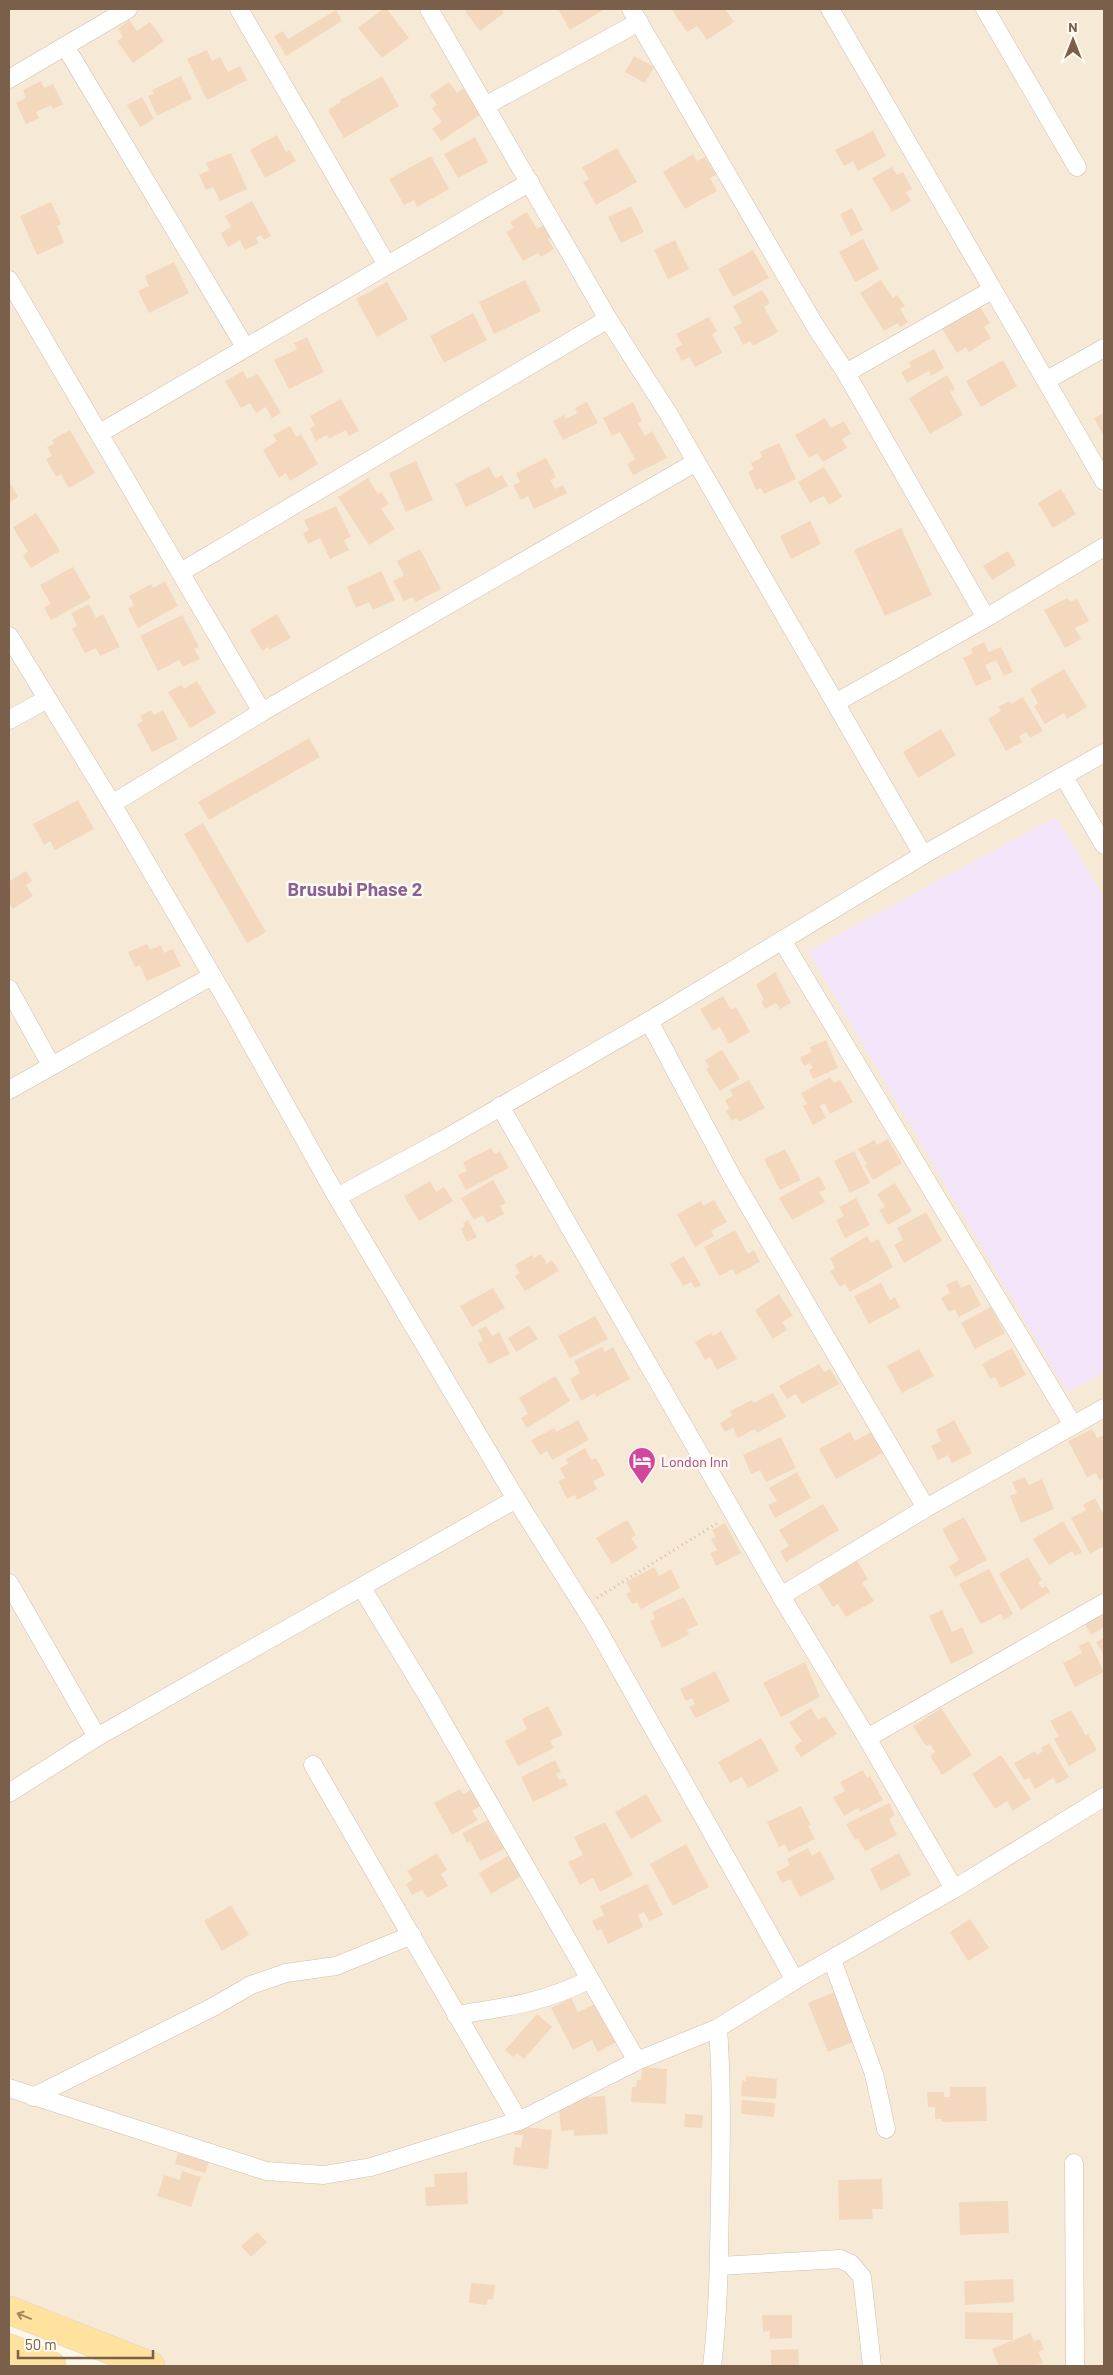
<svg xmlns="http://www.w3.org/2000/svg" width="1113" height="2375" font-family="Barlow,sans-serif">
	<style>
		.residential { fill: #f6ead6 }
		.education { fill: #f4e4fa }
		.building { fill: #f4d8be }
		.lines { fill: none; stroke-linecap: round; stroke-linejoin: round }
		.street-casing { stroke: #d1bfac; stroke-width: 19 }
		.primary-casing { stroke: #dcd5d0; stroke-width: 29 }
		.path { stroke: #dabba0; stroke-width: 3; stroke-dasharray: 1 4; stroke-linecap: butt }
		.street { stroke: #fff; stroke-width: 18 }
		.primary { stroke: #ffe29e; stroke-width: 28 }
		.oneway { stroke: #a28663 }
		.labels { text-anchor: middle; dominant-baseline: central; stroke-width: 5; stroke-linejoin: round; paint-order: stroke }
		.hotel-label { font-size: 14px; fill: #b23c85; stroke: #fffaef; text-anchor: start }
		.district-label { font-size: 19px; font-weight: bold; fill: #886296; stroke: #fffaef }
	</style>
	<rect width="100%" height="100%" fill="#fdf7e8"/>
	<polygon class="residential" points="9,9 1104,9 1104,2366 151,2366 9,2310"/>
	<polygon class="education" points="1056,817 1104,896 1104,1373 1067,1392 808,951"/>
	<g class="building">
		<polygon points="383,9 387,9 409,38 382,58 358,28"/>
		<polygon points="469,9 501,9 504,13 480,31 465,11"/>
		<polygon points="558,9 605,9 570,30"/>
		<polygon points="674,9 725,9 734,22 707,40 697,26 687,32 672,10"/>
		<polygon points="336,10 342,21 286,56 274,36 283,31 288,39"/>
		<polygon points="129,20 137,31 150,22 164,41 133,63 117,41 123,37 118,29"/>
		<polygon points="207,50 212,61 220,57 228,72 240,66 247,80 207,100 187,59"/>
		<polygon points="634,56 654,67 645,83 625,72"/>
		<polygon points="181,76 192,99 157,116 148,96 154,94 152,90"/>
		<polygon points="382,76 399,106 344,138 328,110 341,102 340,100"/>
		<polygon points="41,81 44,88 53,84 63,104 53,109 51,105 36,112 39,118 26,124 16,103 26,98 23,90"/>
		<polygon points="449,82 457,93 463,88 481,114 441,141 432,129 442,122 432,108 437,105 430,95"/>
		<polygon points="142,97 154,119 140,127 127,105"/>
		<polygon points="873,131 886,156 858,171 853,161 844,166 835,150"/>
		<polygon points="277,135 286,152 290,150 296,161 265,178 250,150"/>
		<polygon points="475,137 488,162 458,178 444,154"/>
		<polygon points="617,148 637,182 596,205 583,182 589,179 582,167"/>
		<polygon points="231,153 247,189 220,201 213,187 206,190 199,175 209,170 206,163"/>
		<polygon points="693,154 697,161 705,157 716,175 710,178 717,191 685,209 663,172"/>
		<polygon points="431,156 449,189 417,207 414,200 404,205 389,179"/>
		<polygon points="892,167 897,175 903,172 912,189 906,192 911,201 892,212 872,178"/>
		<polygon points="252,201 271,236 264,240 261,235 256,238 259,243 245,250 240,240 228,247 221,233 231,227 225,216"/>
		<polygon points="51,202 61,224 57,226 64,243 37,255 20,216"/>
		<polygon points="631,206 644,232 621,243 608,217"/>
		<polygon points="852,208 863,230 851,236 840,214"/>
		<polygon points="527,212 537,229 546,224 553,236 548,239 554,249 541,257 538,253 523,261 506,232 514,228 510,222"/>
		<polygon points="863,239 879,269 855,282 839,252"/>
		<polygon points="675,240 689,269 668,279 654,250"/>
		<polygon points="753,250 769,278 733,297 718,269"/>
		<polygon points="174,262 189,293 149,313 138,291 149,286 145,276"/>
		<polygon points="525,280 541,311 494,334 479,302"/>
		<polygon points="881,280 893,298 897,295 905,306 900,309 908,322 900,327 898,323 884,331 860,293"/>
		<polygon points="387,282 408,319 377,337 356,299"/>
		<polygon points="762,290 770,303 764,307 778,332 753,346 750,341 743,345 734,327 742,323 733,306"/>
		<polygon points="977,302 990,323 984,327 991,338 969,352 966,347 957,353 940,325"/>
		<polygon points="473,313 487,340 444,363 430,336"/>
		<polygon points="709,317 717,331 712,334 722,353 695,367 690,357 682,361 675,348 682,345 676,334"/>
		<polygon points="307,337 324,372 289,389 274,360 297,349 294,343"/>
		<polygon points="934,349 944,368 931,376 929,371 907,383 901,372 911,367 909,362"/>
		<polygon points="1003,360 1017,386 981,407 966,381"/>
		<polygon points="243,371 247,379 258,374 281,413 272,418 266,407 256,413 250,403 241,408 225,381"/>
		<polygon points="947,375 955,389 950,392 963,415 930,434 909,398"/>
		<polygon points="341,399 359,431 349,436 346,430 329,439 327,435 316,441 310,429 315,425 310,416"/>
		<polygon points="587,402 598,423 563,440 553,421 564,415 566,419 577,413 575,408"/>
		<polygon points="633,402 642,421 638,423 645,436 652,431 667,458 633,475 627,464 635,459 620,432 612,436 603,418"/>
		<polygon points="1104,413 1104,437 1094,418"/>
		<polygon points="825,418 831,428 844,421 851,434 842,439 847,448 823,462 817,453 809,458 795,435"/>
		<polygon points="290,426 296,437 301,434 318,464 290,481 286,473 279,478 263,450 277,441 273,435"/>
		<polygon points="70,430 95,473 69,488 61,474 56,477 46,459 52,456 47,447 54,444 52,440"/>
		<polygon points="779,443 796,479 764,494 761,488 756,490 748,472 754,469 751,463 762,457 760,452"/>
		<polygon points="546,458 556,477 550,480 555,489 563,485 567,493 534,509 528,496 521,500 513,485 520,482 516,473"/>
		<polygon points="416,461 433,500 406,512 389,473"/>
		<polygon points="489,467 495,478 502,475 508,486 466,507 455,484"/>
		<polygon points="824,467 842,497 829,505 824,496 810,503 798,482"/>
		<polygon points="368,478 378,494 381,492 389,504 381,509 395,529 369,545 338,497"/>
		<polygon points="9,481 18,497 9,503"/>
		<polygon points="1061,489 1076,514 1053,528 1038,503"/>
		<polygon points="336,506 351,537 344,540 349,550 330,559 320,538 308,544 303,533 309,530 304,520"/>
		<polygon points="36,513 60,551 31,568 23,556 28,552 13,527"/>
		<polygon points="810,521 821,544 791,559 780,536"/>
		<polygon points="901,528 932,595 885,616 854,550"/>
		<polygon points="420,549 441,589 416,602 413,597 404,601 393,581 404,575 397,561"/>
		<polygon points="1008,551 1016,565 992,580 983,566"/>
		<polygon points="73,567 91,598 51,620 44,607 51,604 40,585"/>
		<polygon points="381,571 395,600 373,610 369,602 356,608 347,587"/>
		<polygon points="165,581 178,606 138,628 128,609 134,605 129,596 151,584 153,588"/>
		<polygon points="1067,598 1070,602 1077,599 1089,621 1075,628 1081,639 1065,648 1044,610"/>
		<polygon points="89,604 96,618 103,614 120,647 100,656 96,648 85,653 72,629 77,626 71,613"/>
		<polygon points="277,614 291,638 269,650 268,647 262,651 250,630"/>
		<polygon points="182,615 199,647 194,649 200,659 183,667 179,660 158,671 140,636"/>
		<polygon points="984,642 989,652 1001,647 1013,672 1004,676 996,660 985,665 992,679 976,686 963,658 973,653 971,649"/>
		<polygon points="1064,669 1087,707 1067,719 1064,713 1045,724 1034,706 1038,703 1030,689"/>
		<polygon points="197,681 216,713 190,728 168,692 181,685 184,689"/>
		<polygon points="1023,697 1043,731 1030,738 1026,732 1019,736 1022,742 1006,751 988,719 1001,711 998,707 1009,701 1011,704"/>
		<polygon points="151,710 154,715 163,710 178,739 152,752 137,724 143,721 140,716"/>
		<polygon points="941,729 956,755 918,778 903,752"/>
		<polygon points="309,738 320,757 209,820 198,802"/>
		<polygon points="78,800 94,829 55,850 50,841 44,845 33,824"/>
		<polygon points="203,823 266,932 247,943 184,834"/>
		<polygon points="26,871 32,881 26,885 33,896 13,909 9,903 9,881"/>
		<polygon points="147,944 150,950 161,945 164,953 173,949 181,966 147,981 140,965 135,967 128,952"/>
		<polygon points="775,972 791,1003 780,1009 776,1003 765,1009 761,1001 764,1000 756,985"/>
		<polygon points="723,996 731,1010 736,1007 750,1032 729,1044 720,1027 713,1031 700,1009"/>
		<polygon points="826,1040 838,1068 813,1079 809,1070 813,1068 810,1063 804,1066 800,1057 812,1052 810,1047"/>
		<polygon points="722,1050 740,1079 720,1091 706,1069 709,1067 705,1060"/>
		<polygon points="830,1077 834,1083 840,1080 853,1102 830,1114 824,1103 820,1106 826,1118 813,1125 803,1106 807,1104 801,1093"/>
		<polygon points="749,1080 765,1108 739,1122 736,1118 732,1121 726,1111 729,1108 725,1100 733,1096 730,1090"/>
		<polygon points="888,1139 902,1163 873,1180 865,1166 867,1164 858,1149 874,1140 877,1145"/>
		<polygon points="491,1148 495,1154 500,1151 509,1168 466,1190 458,1175 467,1171 463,1162"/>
		<polygon points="785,1149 801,1180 780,1190 764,1159"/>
		<polygon points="854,1151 870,1183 850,1193 834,1161"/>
		<polygon points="819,1176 826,1189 819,1192 825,1202 792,1220 779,1198"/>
		<polygon points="493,1180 506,1203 500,1206 504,1214 487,1223 483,1215 474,1220 461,1198"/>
		<polygon points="430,1181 436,1192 444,1187 453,1201 419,1221 404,1196"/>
		<polygon points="895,1183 912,1211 888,1225 879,1210 885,1207 877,1194"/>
		<polygon points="856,1198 870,1225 845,1238 836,1220 844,1216 839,1207"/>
		<polygon points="714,1200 727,1222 711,1231 714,1236 695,1247 677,1214 701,1201 703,1206"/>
		<polygon points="926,1212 942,1241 904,1263 894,1245 903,1240 897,1228"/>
		<polygon points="468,1220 477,1237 467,1242 461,1229 465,1226 463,1223"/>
		<polygon points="735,1230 748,1254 754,1250 760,1262 736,1275 733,1269 719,1276 704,1247"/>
		<polygon points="867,1236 871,1243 878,1239 893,1267 850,1292 845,1284 840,1287 830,1271 835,1268 830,1258"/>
		<polygon points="541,1254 547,1264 552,1260 559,1271 525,1291 515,1276 520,1273 515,1265 532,1255 534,1258"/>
		<polygon points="684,1256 701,1285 695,1288 691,1282 683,1286 670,1264"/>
		<polygon points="957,1280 961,1288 970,1284 981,1305 959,1317 955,1309 949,1312 941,1298 950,1293 946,1285"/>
		<polygon points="881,1283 890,1300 895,1297 900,1307 869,1324 854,1296"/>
		<polygon points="493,1288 505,1308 472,1327 460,1306"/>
		<polygon points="779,1294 793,1316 782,1322 787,1330 773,1339 755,1310"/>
		<polygon points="991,1307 1005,1333 975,1349 961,1323"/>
		<polygon points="595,1316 608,1339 570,1358 558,1336"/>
		<polygon points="529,1325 538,1339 516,1352 508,1338"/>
		<polygon points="486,1326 492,1336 499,1332 510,1354 489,1364 478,1344 483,1341 478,1330"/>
		<polygon points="721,1331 737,1359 717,1370 710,1357 705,1360 695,1342 711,1333 713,1336"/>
		<polygon points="602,1347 605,1352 613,1347 630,1379 596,1397 595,1393 581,1401 570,1379 580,1373 574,1361"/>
		<polygon points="1012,1348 1026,1375 1001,1388 995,1377 990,1379 982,1364"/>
		<polygon points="919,1349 934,1376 902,1393 887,1366"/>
		<polygon points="819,1364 824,1372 830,1369 839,1384 802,1404 796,1394 787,1399 779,1386"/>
		<polygon points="555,1376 570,1401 527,1428 521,1418 528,1414 519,1398"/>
		<polygon points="773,1393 786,1417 757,1433 755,1429 738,1438 733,1428 725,1432 720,1423 732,1416 730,1411 752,1400 753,1403"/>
		<polygon points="578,1420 589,1440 552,1460 547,1451 540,1455 531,1440 554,1428 556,1432"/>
		<polygon points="954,1420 972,1453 952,1463 948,1455 938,1460 931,1446 941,1441 936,1430"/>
		<polygon points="1092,1429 1097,1438 1104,1435 1104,1478 1100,1481 1096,1473 1087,1477 1068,1441"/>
		<polygon points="850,1432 855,1441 871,1432 883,1453 836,1479 819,1449"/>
		<polygon points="781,1437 796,1468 766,1482 760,1470 751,1474 743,1455"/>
		<polygon points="585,1448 591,1460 596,1458 605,1475 593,1481 597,1489 577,1500 575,1495 567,1499 558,1481 565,1478 560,1468 568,1464 566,1459"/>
		<polygon points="797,1472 811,1498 775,1518 768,1505 777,1501 769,1488"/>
		<polygon points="1025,1477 1029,1485 1042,1479 1054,1509 1021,1523 1010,1496 1017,1493 1012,1482"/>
		<polygon points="1095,1498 1104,1515 1104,1546 1090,1554 1071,1518 1086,1510 1083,1505"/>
		<polygon points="823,1504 839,1530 786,1562 780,1551 789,1546 779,1530"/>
		<polygon points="964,1517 987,1560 955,1577 949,1566 959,1560 942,1529"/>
		<polygon points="627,1520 636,1535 631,1538 638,1548 612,1564 596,1538"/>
		<polygon points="1063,1521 1082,1552 1075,1556 1072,1551 1049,1565 1033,1539"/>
		<polygon points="725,1523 741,1553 716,1566 710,1553 717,1550 711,1539 716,1537 712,1530"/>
		<polygon points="1028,1557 1042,1580 1038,1583 1042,1588 1046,1586 1050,1592 1021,1610 999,1574"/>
		<polygon points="857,1561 868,1579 862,1583 874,1601 846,1617 838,1604 833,1607 818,1584"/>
		<polygon points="654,1567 659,1576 671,1569 680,1588 641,1609 637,1602 632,1604 626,1594 631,1591 626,1582"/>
		<polygon points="989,1569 1013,1614 1004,1620 1001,1614 981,1624 959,1584"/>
		<polygon points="684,1597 698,1625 687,1630 689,1635 662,1648 650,1621 655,1619 652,1612"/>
		<polygon points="942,1610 952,1632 962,1627 974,1653 951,1664 929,1616"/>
		<polygon points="1104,1612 1104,1627 1091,1635 1084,1623"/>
		<polygon points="1104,1638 1104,1653 1103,1654 1096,1642"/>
		<polygon points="1089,1641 1104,1672 1075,1687 1063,1663 1082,1653 1079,1646"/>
		<polygon points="805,1662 820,1697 781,1717 763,1683"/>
		<polygon points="715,1671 730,1701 696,1718 689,1707 695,1704 692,1698 686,1701 680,1689"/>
		<polygon points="548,1706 563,1735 550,1741 554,1748 518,1766 505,1741 527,1729 522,1719"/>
		<polygon points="811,1708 818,1720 825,1716 837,1734 801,1757 794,1747 802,1741 789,1723"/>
		<polygon points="941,1708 972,1755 942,1775 930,1756 935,1752 930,1744 926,1746 913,1726"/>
		<polygon points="1071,1710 1086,1736 1088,1734 1097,1750 1069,1766 1054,1739 1059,1736 1050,1721"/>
		<polygon points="761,1738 779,1771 748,1788 742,1777 730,1783 718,1762"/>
		<polygon points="1049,1743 1069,1777 1057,1784 1053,1778 1035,1789 1029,1778 1024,1780 1014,1763 1035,1751 1037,1755 1043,1751 1041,1748"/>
		<polygon points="1001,1755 1031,1799 1013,1811 1007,1801 995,1809 972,1774"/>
		<polygon points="555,1760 561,1772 556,1774 559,1780 564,1778 568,1785 533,1802 521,1777"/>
		<polygon points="863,1770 867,1778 870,1776 883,1800 860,1812 858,1808 844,1816 833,1797 845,1791 840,1782"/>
		<polygon points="460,1789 463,1794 473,1789 482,1805 472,1811 478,1820 452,1835 434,1803"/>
		<polygon points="646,1794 662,1821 631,1839 615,1812"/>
		<polygon points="889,1803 895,1815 889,1819 897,1835 865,1851 858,1839 855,1840 846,1824"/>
		<polygon points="801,1806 811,1825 808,1826 815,1839 789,1852 785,1844 779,1847 767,1822"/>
		<polygon points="488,1820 496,1836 502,1834 508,1847 480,1861 470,1841 467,1843 462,1833"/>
		<polygon points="605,1822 633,1875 600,1892 593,1878 580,1885 568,1862 583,1855 574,1837"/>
		<polygon points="686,1844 709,1887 673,1906 650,1864"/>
		<polygon points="808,1848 812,1856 820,1851 835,1879 800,1897 790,1879 782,1883 776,1872 790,1865 787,1859"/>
		<polygon points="437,1853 447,1870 441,1874 448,1886 427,1898 422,1890 412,1895 406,1884 413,1880 407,1871"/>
		<polygon points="899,1853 911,1875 881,1891 870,1869"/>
		<polygon points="511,1854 523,1875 491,1894 479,1873"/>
		<polygon points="647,1884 663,1915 649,1921 644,1912 638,1915 643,1927 608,1944 601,1929 597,1931 592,1921 604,1915 600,1906"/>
		<polygon points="231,1905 249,1935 222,1951 204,1921"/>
		<polygon points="970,1919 989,1948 968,1961 950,1932"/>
		<polygon points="837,1991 858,2040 828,2052 808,2003"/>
		<polygon points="571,1998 578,2012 597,2003 617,2042 598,2052 592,2040 573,2050 551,2008"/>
		<polygon points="537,2014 552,2027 524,2059 517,2053 513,2057 505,2050"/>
		<polygon points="642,2067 667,2069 666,2104 631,2102 632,2087 636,2087 637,2080 641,2080"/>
		<polygon points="746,2076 777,2079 776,2099 741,2096 742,2080 746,2081"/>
		<polygon points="950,2087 986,2087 987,2121 942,2122 942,2119 935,2119 935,2107 928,2107 927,2092 944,2092 944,2097 950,2097"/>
		<polygon points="605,2096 608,2134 574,2136 574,2130 561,2131 559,2106 573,2105 573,2098"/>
		<polygon points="742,2100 775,2103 774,2117 741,2114"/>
		<polygon points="685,2114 703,2115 702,2128 684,2127"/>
		<polygon points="516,2126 552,2130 548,2169 513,2165 515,2147 521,2148 523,2135 514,2135"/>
		<polygon points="178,2153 209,2162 205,2173 175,2164"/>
		<polygon points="182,2171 201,2177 191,2207 157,2196 164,2175 180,2180"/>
		<polygon points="467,2172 468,2204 426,2206 425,2187 435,2187 434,2174"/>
		<polygon points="882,2179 883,2209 872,2209 873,2219 839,2220 838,2180"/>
		<polygon points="1008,2201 1009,2233 960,2235 959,2202"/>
		<polygon points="257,2232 267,2242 251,2257 241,2246"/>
		<polygon points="1013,2279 1014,2302 965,2305 964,2281"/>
		<polygon points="471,2283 495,2285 493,2300 488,2299 487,2305 469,2303"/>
		<polygon points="965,2312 1013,2313 1013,2340 965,2339"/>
		<polygon points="762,2315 792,2315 792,2338 770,2339 770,2331 763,2332"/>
		<polygon points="1030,2333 1034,2341 1040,2339 1044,2349 1038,2352 1043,2363 1035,2366 999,2366 992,2349"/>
		<polygon points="798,2349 799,2366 771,2366 771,2350"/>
	</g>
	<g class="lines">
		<defs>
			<g id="street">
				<polyline points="239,9 387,265"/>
				<polyline points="429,9 608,319 668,413 923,855"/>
				<polyline points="631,9 814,324 846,373 986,618"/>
				<polyline points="830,9 1104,481"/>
				<polyline points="985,9 1077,167"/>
				<polyline points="65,46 245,347"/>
				<polyline points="9,79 128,9"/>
				<polyline points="485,106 639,22"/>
				<polyline points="9,280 262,712"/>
				<polyline points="846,373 992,290"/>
				<polyline points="1047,380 1104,348"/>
				<polyline points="100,433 530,182"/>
				<polyline points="181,572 608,319"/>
				<polyline points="9,636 112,804 230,1006 337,1197 516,1499 594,1623 795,1980"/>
				<polyline points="837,702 986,618 1104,547"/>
				<polyline points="9,720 47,699"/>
				<polyline points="1064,777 1104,845"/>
				<polyline points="112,804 262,712 696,462"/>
				<polyline points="782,940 1073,1425"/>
				<polyline points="9,989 51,1065"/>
				<polyline points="649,1021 732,1177 926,1508"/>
				<polyline points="9,1090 212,976"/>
				<polyline points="500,1106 781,1596 867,1738 954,1889"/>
				<polyline points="337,1197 443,1140 649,1021 923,855 1104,753"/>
				<polyline points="9,1583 97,1737"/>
				<polyline points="362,1588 427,1695 637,2061 718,2028"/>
				<polyline points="781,1596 926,1508 1104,1408"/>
				<polyline points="867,1738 1104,1603"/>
				<path d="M313,1765C382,1884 449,2003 519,2121"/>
				<polyline points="9,1793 97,1737 516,1499"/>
				<polyline points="832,1960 874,2074 886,2129"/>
				<path d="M456,2015C502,2008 548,2002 590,1979"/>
				<polyline points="9,2088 266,2171 324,2175 371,2167 519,2121 637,2061"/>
				<polyline points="33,2097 213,2007 251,1985 286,1973 336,1966 412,1935"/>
				<polyline points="1074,2163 1075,2366"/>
				<polyline points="719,2266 840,2259 851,2264 862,2277 872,2366"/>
				<path d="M712,2366C719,2310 719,2252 720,2195C721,2139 722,2084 718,2028L795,1980L954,1889L1104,1797"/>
			</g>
			<g id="primary">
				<polyline points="9,2310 151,2366"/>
				<polyline points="9,2348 52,2366"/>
			</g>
		</defs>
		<use href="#street" class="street-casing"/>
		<use href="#primary" class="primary-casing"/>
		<polyline class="path" points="597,1598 719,1522"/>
		<use href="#street" class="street"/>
		<use href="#primary" class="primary"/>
	</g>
	<defs><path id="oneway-shaft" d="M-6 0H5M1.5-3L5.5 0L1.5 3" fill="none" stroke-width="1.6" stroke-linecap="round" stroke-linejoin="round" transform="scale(1.25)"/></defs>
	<use class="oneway" href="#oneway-shaft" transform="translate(24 2316) rotate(-158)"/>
	<defs>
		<symbol id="hotel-pin" viewBox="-11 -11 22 30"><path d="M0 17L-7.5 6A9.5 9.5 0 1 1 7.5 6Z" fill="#d1479c" stroke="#fffaef"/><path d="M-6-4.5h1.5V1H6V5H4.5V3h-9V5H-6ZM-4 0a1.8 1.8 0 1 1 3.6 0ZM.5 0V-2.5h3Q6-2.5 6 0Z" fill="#fff"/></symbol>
	</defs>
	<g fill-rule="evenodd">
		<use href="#hotel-pin" x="626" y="1445" width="32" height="43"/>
	</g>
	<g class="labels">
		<g class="hotel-label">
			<text x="661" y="1461">London Inn</text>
		</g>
		<g class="district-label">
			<text x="355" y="888">Brusubi Phase 2</text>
		</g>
	</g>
	<rect width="1113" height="2375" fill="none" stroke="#7a5f4a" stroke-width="20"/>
	<g transform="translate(1073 40)" stroke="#fffaef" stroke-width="4" paint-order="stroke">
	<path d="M0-4L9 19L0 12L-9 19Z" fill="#7a5f4a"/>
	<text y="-8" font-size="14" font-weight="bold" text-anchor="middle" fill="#7a5f4a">N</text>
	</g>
	<path d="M18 2350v8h135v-8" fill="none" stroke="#7a5f4a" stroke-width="2.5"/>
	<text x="25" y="2350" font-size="15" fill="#7a5f4a" stroke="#fffaef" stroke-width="4" paint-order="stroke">50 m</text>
</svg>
